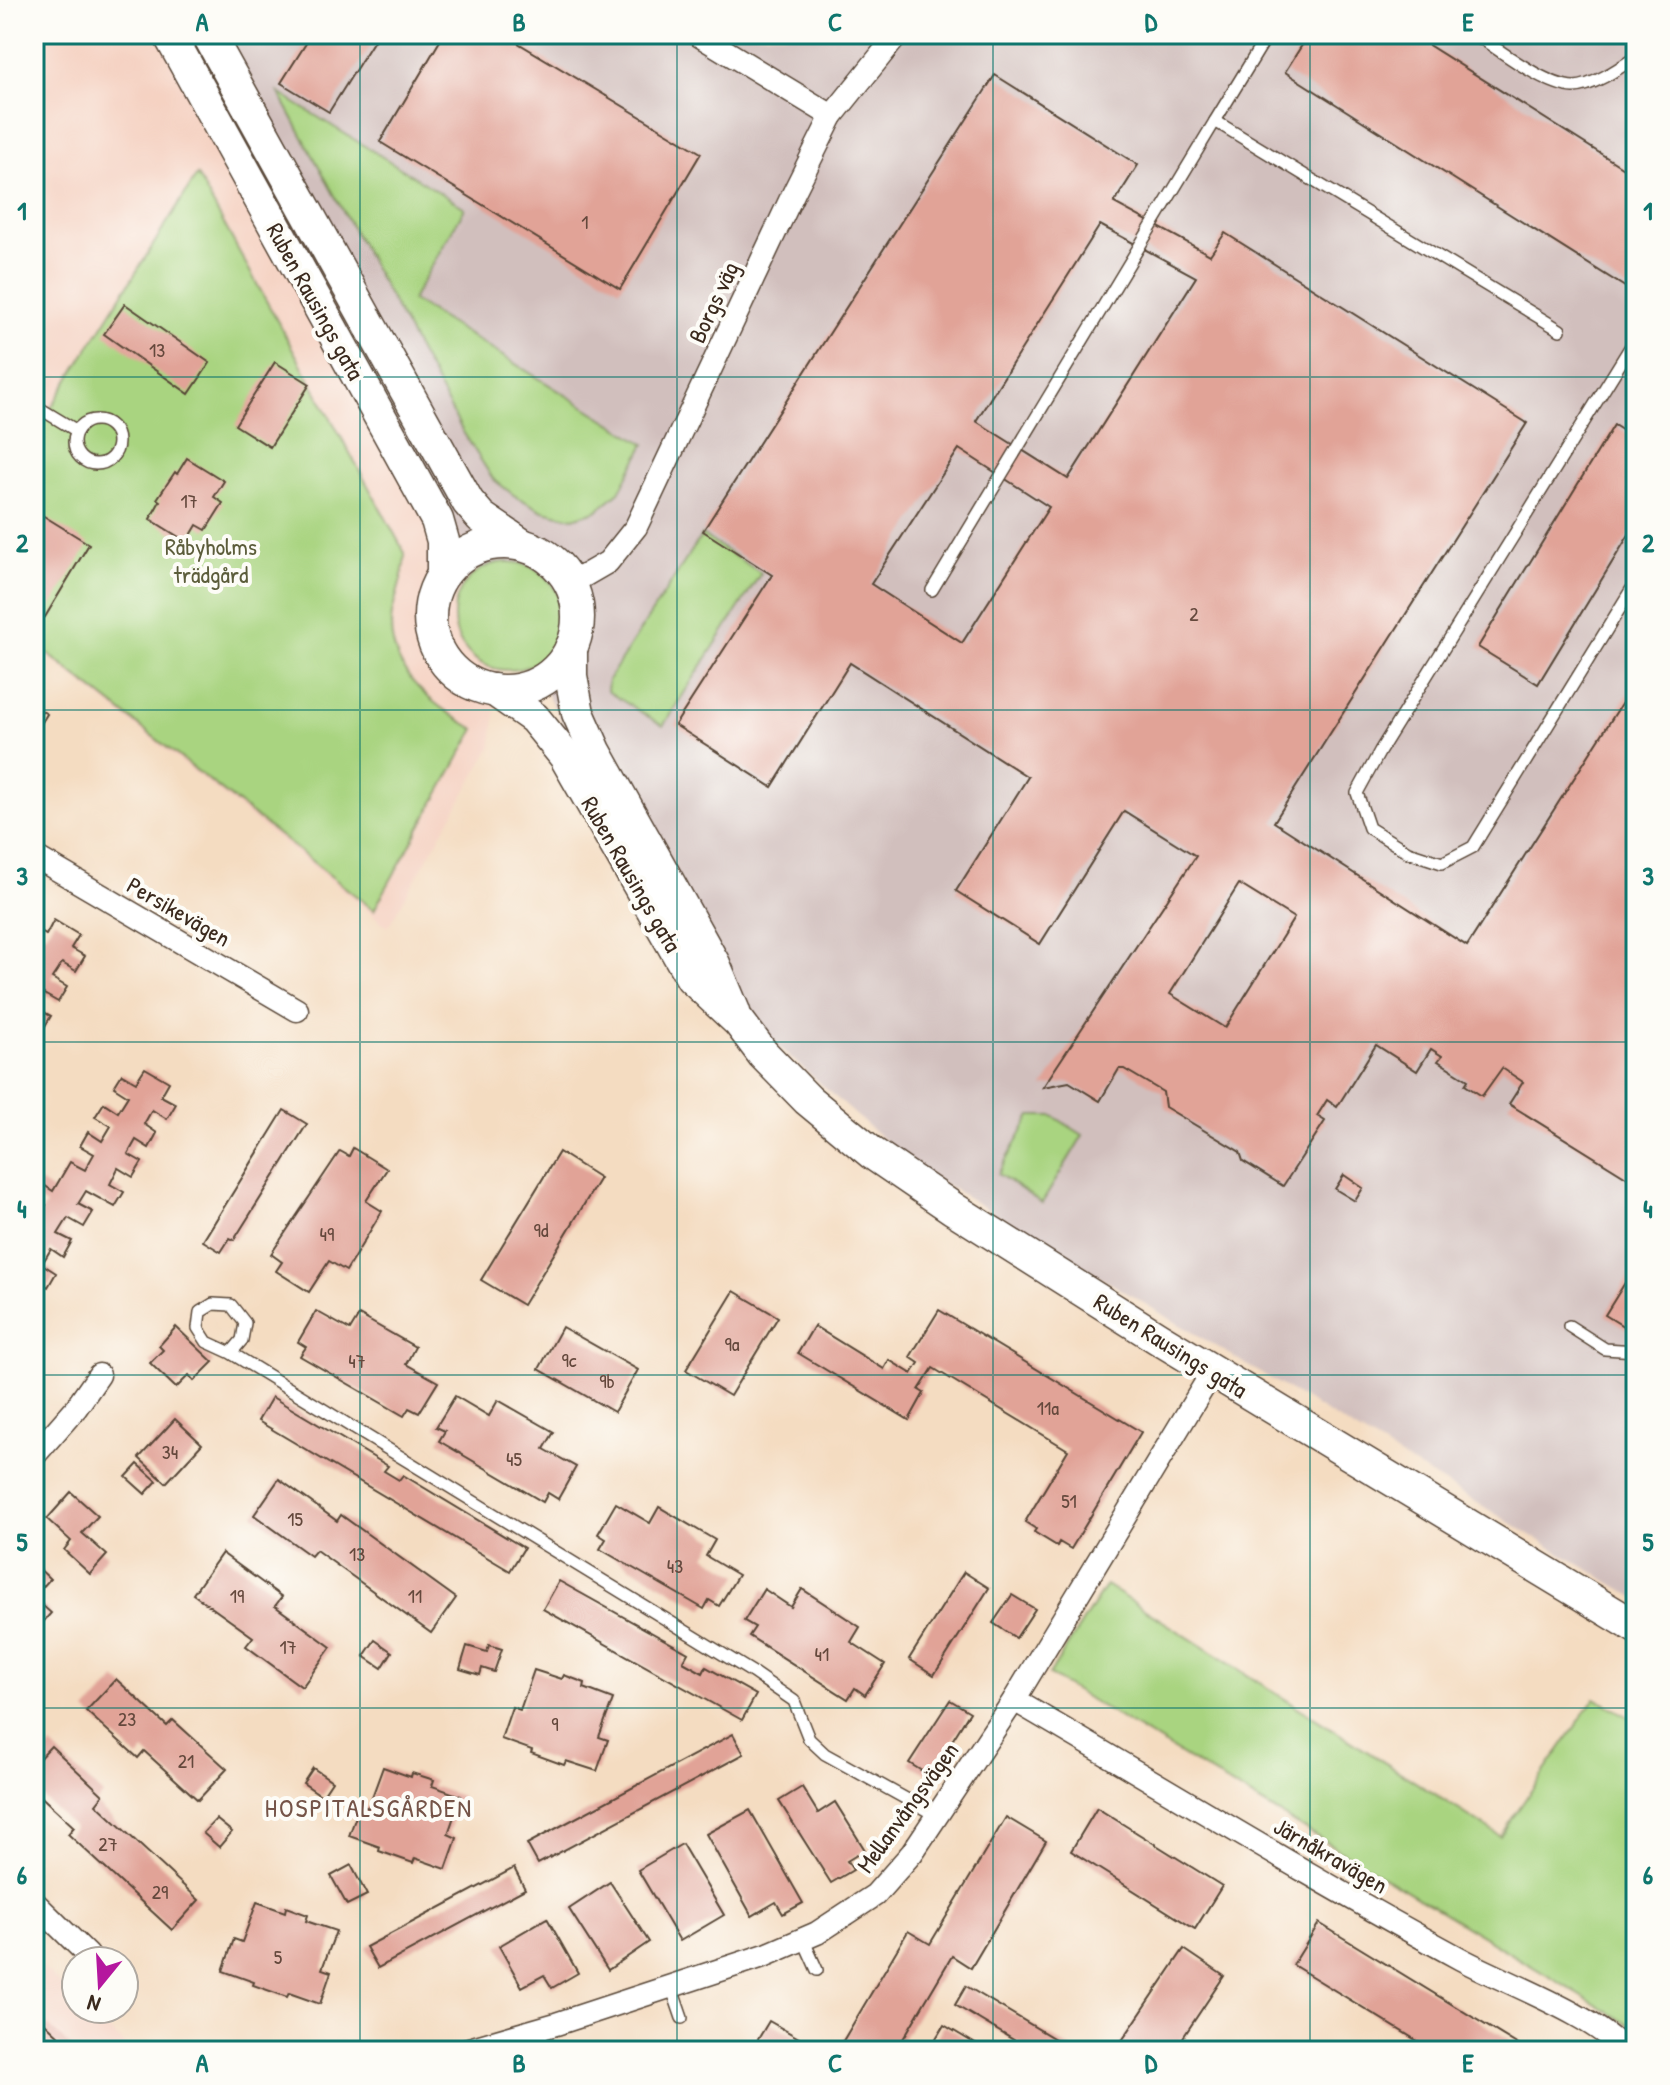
<svg xmlns="http://www.w3.org/2000/svg" width="1670" height="2085" font-family="'Patrick Hand',sans-serif">
	<style>
		.built { fill: #f5d2c2 }
		.industrial { fill: #d1bfbd }
		.green { fill: #a9d480; stroke: #727f4f; stroke-width: 2 }
		.building { fill: #e1a397; fill-rule: evenodd }
		.lines { fill: none; stroke-linecap: round; stroke-linejoin: round }
		.service-casing { stroke: #574536; stroke-width: 14 }
		.minor-casing { stroke: #574536; stroke-width: 25 }
		.secondary-casing { stroke: #574536; stroke-width: 35 }
		.service { stroke: #fff; stroke-width: 11 }
		.minor { stroke: #fff; stroke-width: 22 }
		.secondary { stroke: #fff; stroke-width: 32 }
		.grid { fill: none; stroke: #0f766e; stroke-width: 2; stroke-opacity: 0.55 }
		.labels { text-anchor: middle; dominant-baseline: central; stroke-width: 8; stroke-linejoin: round; paint-order: stroke }
		.number-label { font-size: 20px; fill: #64483c }
		.street-label { font-size: 24px; fill: #3b2a1e; stroke: #fdfcf7 }
		.park-label { font-size: 24px; fill: #5c5d3b; stroke: #fdfcf7 }
		.neighbourhood-label { font-size: 26px; letter-spacing: 2px; fill: #755448; stroke: #fdfcf7 }
		.neatline { fill: none; stroke: #0f766e; stroke-width: 3 }
		.grid-label { font-size: 26px; text-anchor: middle; font-weight: bold; fill: #0f766e }
	</style>
	<rect width="100%" height="100%" fill="#fdfcf7"/>
	<filter id="ink" filterUnits="userSpaceOnUse"><feTurbulence type="fractalNoise" baseFrequency=".0125" numOctaves="2"/><feDisplacementMap in="SourceGraphic" scale="16" xChannelSelector="R" yChannelSelector="G"/><feConvolveMatrix kernelMatrix="1 2 1 2 8 2 1 2 1" color-interpolation-filters="sRGB"/></filter>
	<filter id="wash" filterUnits="userSpaceOnUse"><feTurbulence type="fractalNoise" baseFrequency=".006" numOctaves="4" result="noise"/><feDisplacementMap in="SourceGraphic" scale="32" xChannelSelector="R" yChannelSelector="G"/><feGaussianBlur stdDeviation="1.8" result="paint"/><feColorMatrix in="noise" values="0 0 0 0 0 0 0 0 0 0 0 0 0 0 0 0 0 1.4 0 .05"/><feComposite in="paint" operator="in"/></filter>
	<g filter="url(#wash)">
		<rect width="100%" height="100%" fill="#f4dcc1"/>
		<g class="built">
			<polygon points="34,34 186,34 505,619 492,746 388,927 34,646"/>
			<polygon points="34,1959 76,1999 76,2009 87,2009 131,2051 34,2051"/>
		</g>
		<polygon class="industrial" points="186,34 1636,34 1636,1598 910,1163 709,985 505,619"/>
		<g class="green">
			<polygon points="279,93 465,208 412,300 645,444 619,492 596,511 573,518 543,511 515,496 493,479 463,432"/>
			<path d="M197,175L405,553C405,575 396,593 392,614C384,670 433,706 475,729L374,910L34,643V435Z"/>
			<polygon points="702,535 761,573 663,726 607,691 608,680"/>
			<circle cx="508" cy="616" r="54"/>
			<polygon points="1031,1116 1053,1116 1083,1135 1042,1203 998,1174"/>
			<polygon points="1106,1585 1500,1836 1595,1698 1636,1721 1636,2029 1049,1675"/>
		</g>
		<g id="blocks">
			<g class="building">
				<polygon points="312,34 378,34 329,112 281,83"/>
				<polygon points="444,34 503,34 701,153 620,289 380,142"/>
				<polygon points="1309,34 1411,34 1636,176 1636,294 1285,72"/>
				<path d="M995,75L1138,165L1114,203L1210,255L1225,233L1527,423L1274,822L1467,946L1636,681V1183L1509,1104L1523,1082L1502,1068L1482,1096L1465,1085L1468,1080L1438,1061L1442,1056L1431,1049L1417,1071L1376,1045L1337,1107L1327,1100L1317,1116L1325,1121L1283,1186L1243,1161L1240,1152L1165,1107L1163,1092L1124,1069H1119L1100,1101L1069,1082L1043,1087L1196,856L1124,811L1040,944L956,891L1028,777L850,663L772,787L675,725L772,575L703,531ZM1100,225L1196,277L1068,479L976,421ZM959,449L1049,507L962,643L871,584ZM1239,884L1294,918L1225,1028L1170,994Z"/>
				<polygon points="125,304 210,363 189,394 104,334"/>
				<polygon points="275,362 310,384 270,447 235,425"/>
				<polygon points="1614,425 1636,439 1636,523 1538,684 1478,647"/>
				<polygon points="187,458 224,481 214,497 223,503 206,530 197,525 187,542 150,519 160,501 157,499 175,472 177,474"/>
				<polygon points="34,510 89,544 45,617 34,610"/>
				<polygon points="34,706 47,714 34,735"/>
				<polygon points="54,920 79,935 71,948 85,956 76,971 62,963 52,978 67,987 58,1002 44,994 36,1008 51,1016 42,1031 34,1027 34,954 38,948 34,946 34,928 46,935"/>
				<polygon points="145,1068 169,1082 161,1096 176,1104 167,1119 152,1110 144,1124 157,1133 149,1148 136,1140 128,1154 142,1162 133,1177 118,1168 110,1184 124,1192 115,1207 86,1191 78,1204 93,1212 84,1227 68,1218 58,1234 72,1241 63,1257 51,1249 42,1264 56,1273 48,1287 34,1280 34,1220 36,1221 46,1205 34,1198 34,1190 39,1182 53,1191 70,1162 85,1170 94,1154 80,1146 88,1132 102,1141 111,1126 95,1117 104,1103 118,1112 128,1096 114,1087 122,1074 136,1082"/>
				<polygon points="284,1110 307,1124 234,1240 230,1238 221,1252 203,1241"/>
				<polygon points="353,1148 387,1169 366,1201 382,1211 346,1271 329,1261 309,1292 276,1271 282,1262 271,1254 340,1151 349,1156"/>
				<polygon points="559,1152 600,1178 523,1305 481,1280"/>
				<polygon points="1344,1175 1363,1188 1355,1201 1335,1189"/>
				<polygon points="1636,1265 1636,1325 1628,1329 1605,1315"/>
				<polygon points="734,1291 778,1317 730,1396 686,1370"/>
				<polygon points="939,1310 1141,1432 1071,1549 1059,1542 1057,1546 1034,1532 1036,1529 1025,1522 1068,1450 933,1368 919,1390 924,1393 909,1420 798,1353 814,1326 884,1369 889,1360 912,1374 919,1363 910,1357"/>
				<polygon points="316,1311 350,1330 359,1315 415,1347 406,1364 438,1382 419,1413 409,1408 404,1416 300,1356 306,1347 298,1342"/>
				<polygon points="176,1327 213,1362 194,1381 189,1375 176,1388 150,1363 163,1350 159,1346"/>
				<polygon points="562,1327 638,1370 614,1412 539,1369"/>
				<polygon points="455,1396 489,1416 498,1400 554,1432 544,1449 576,1467 558,1499 548,1493 543,1502 439,1441 445,1431 436,1427"/>
				<polygon points="272,1397 388,1466 384,1471 399,1480 403,1475 524,1548 510,1571 258,1421"/>
				<polygon points="175,1419 202,1444 166,1483 139,1458"/>
				<polygon points="138,1464 157,1481 145,1494 126,1477"/>
				<polygon points="279,1479 337,1521 341,1515 456,1598 431,1633 316,1550 311,1556 254,1515"/>
				<polygon points="71,1492 98,1516 82,1533 107,1555 90,1574 64,1550 71,1541 47,1519"/>
				<polygon points="616,1503 650,1523 659,1507 715,1540 706,1556 738,1575 719,1606 709,1600 704,1609 600,1549 606,1539 598,1534"/>
				<polygon points="222,1553 282,1597 275,1606 331,1647 302,1687 246,1646 253,1637 193,1594"/>
				<polygon points="34,1564 50,1579 40,1590 34,1584"/>
				<polygon points="964,1572 989,1588 934,1675 909,1659"/>
				<polygon points="559,1581 688,1653 683,1662 703,1673 706,1667 756,1695 742,1720 543,1609"/>
				<polygon points="764,1589 791,1607 802,1589 860,1627 851,1642 885,1664 865,1695 855,1688 848,1699 749,1636 755,1627 744,1621"/>
				<polygon points="1012,1595 1035,1609 1016,1638 993,1623"/>
				<polygon points="34,1598 51,1613 37,1629 34,1627"/>
				<polygon points="375,1640 392,1652 382,1668 364,1656"/>
				<polygon points="489,1645 502,1649 494,1672 482,1668 480,1675 460,1669 467,1646 487,1652"/>
				<polygon points="534,1670 562,1679 564,1675 585,1683 584,1688 613,1699 599,1737 608,1740 597,1771 566,1761 564,1765 531,1753 532,1750 501,1739 512,1707 520,1710"/>
				<polygon points="116,1679 167,1726 173,1720 227,1769 198,1800 144,1751 138,1758 86,1711"/>
				<polygon points="950,1700 970,1712 930,1776 909,1763"/>
				<polygon points="733,1734 744,1754 538,1864 527,1844"/>
				<polygon points="51,1746 103,1795 96,1804 199,1900 172,1930 68,1834 74,1827 34,1790 34,1764"/>
				<polygon points="383,1767 411,1777 412,1773 434,1780 432,1786 461,1796 448,1834 457,1838 446,1869 415,1858 413,1863 379,1851 380,1847 349,1836 360,1805 368,1808"/>
				<polygon points="313,1768 332,1781 322,1796 303,1783"/>
				<polygon points="802,1787 818,1813 835,1802 865,1850 847,1861 853,1870 831,1883 779,1801"/>
				<polygon points="1097,1808 1222,1886 1195,1929 1071,1851"/>
				<polygon points="750,1810 803,1903 783,1914 776,1902 752,1916 706,1834"/>
				<polygon points="1006,1817 1046,1841 971,1968 952,1956 896,2051 837,2051 908,1931 930,1944"/>
				<polygon points="216,1819 232,1832 219,1847 203,1833"/>
				<polygon points="682,1844 724,1915 680,1941 638,1870"/>
				<polygon points="351,1865 367,1895 347,1905 331,1876"/>
				<polygon points="514,1868 525,1889 378,1968 366,1947"/>
				<polygon points="610,1882 649,1942 608,1970 569,1909"/>
				<polygon points="257,1902 285,1912 286,1907 308,1915 306,1921 336,1931 322,1969 331,1972 320,2004 289,1993 287,1997 253,1985 254,1982 223,1971 234,1939 242,1942"/>
				<polygon points="547,1918 578,1973 552,1988 544,1975 522,1987 499,1946"/>
				<polygon points="1319,1923 1528,2051 1434,2051 1293,1965"/>
				<polygon points="1184,1949 1224,1976 1174,2051 1115,2051"/>
				<polygon points="966,1986 1075,2051 1032,2051 955,2005"/>
				<polygon points="34,2013 75,2051 34,2051"/>
				<polygon points="769,2021 811,2045 807,2051 751,2051"/>
				<polygon points="944,2025 987,2051 942,2051 932,2045"/>
			</g>
		</g>
	</g>
	<g filter="url(#ink)">
		<use href="#blocks" fill-opacity="0" stroke="#574536" stroke-width="2"/>
		<g class="lines">
			<defs>
				<g id="service">
					<polyline points="1268,34 1215,121 1560,330"/>
					<path d="M1475,34C1500,50 1545,86 1574,87C1592,87 1621,67 1636,57"/>
					<polyline points="1636,338 1380,751 1357,793 1369,828 1408,852 1442,863 1473,847 1636,582"/>
					<polyline points="34,405 77,431"/>
					<circle cx="96" cy="442" r="22"/>
					<polyline points="932,590 1215,121"/>
					<polyline points="1569,1326 1605,1349 1636,1351"/>
					<polyline points="231,1353 207,1342 198,1328 200,1312 213,1304 231,1305 245,1323 242,1340 231,1353 752,1672 794,1701 809,1739 825,1754 937,1816"/>
					<polyline points="803,1939 817,1970"/>
					<polyline points="671,1986 682,2018"/>
				</g>
				<g id="minor">
					<polyline points="697,34 832,116"/>
					<polyline points="570,584 608,562 636,527 795,190 832,116 898,34"/>
					<polyline points="34,856 297,1010"/>
					<polyline points="34,1456 76,1408 99,1375"/>
					<path d="M1014,1700C1162,1786 1309,1877 1461,1959C1503,1982 1595,2015 1624,2051"/>
					<polyline points="34,1902 88,1955"/>
					<polyline points="462,2051 556,2024 766,1955 817,1933 875,1895 912,1853 1014,1700 1213,1371"/>
				</g>
				<g id="secondary">
					<polyline points="169,34 437,520 443,541 443,574"/>
					<polyline points="208,34 468,502 481,517 522,545"/>
					<circle cx="504" cy="617" r="74"/>
					<polyline points="571,648 571,676 578,713 595,751 714,964 734,1012"/>
					<polyline points="494,690 534,718 565,756 692,978 739,1022 763,1054 808,1100 872,1153 954,1209 1158,1338 1636,1627"/>
				</g>
			</defs>
			<use href="#service" class="service-casing"/>
			<use href="#minor" class="minor-casing"/>
			<use href="#secondary" class="secondary-casing"/>
			<use href="#service" class="service"/>
			<use href="#minor" class="minor"/>
			<use href="#secondary" class="secondary"/>
		</g>
	</g>
	<path class="grid" d="M360,34V2051M677,34V2051M993,34V2051M1310,34V2051M34,377H1636M34,710H1636M34,1042H1636M34,1375H1636M34,1708H1636"/>
	<g class="labels">
		<g class="number-label">
			<text x="585" y="221">1</text>
			<text x="157" y="349">13</text>
			<text x="189" y="500">17</text>
			<text x="1194" y="613">2</text>
			<text x="541" y="1229">9d</text>
			<text x="327" y="1233">49</text>
			<text x="732" y="1343">9a</text>
			<text x="569" y="1359">9c</text>
			<text x="357" y="1360">47</text>
			<text x="607" y="1380">9b</text>
			<text x="1048" y="1407">11a</text>
			<text x="170" y="1451">34</text>
			<text x="514" y="1458">45</text>
			<text x="1069" y="1500">51</text>
			<text x="295" y="1518">15</text>
			<text x="357" y="1553">13</text>
			<text x="675" y="1565">43</text>
			<text x="237" y="1595">19</text>
			<text x="415" y="1595">11</text>
			<text x="288" y="1646">17</text>
			<text x="822" y="1653">41</text>
			<text x="127" y="1718">23</text>
			<text x="555" y="1723">9</text>
			<text x="186" y="1760">21</text>
			<text x="108" y="1843">27</text>
			<text x="160" y="1891">29</text>
			<text x="278" y="1956">5</text>
		</g>
		<g class="street-label">
			<text transform="translate(316 301) rotate(61)">Ruben Rausings gata</text>
			<text transform="translate(713 302) rotate(-65)">Borgs väg</text>
			<text transform="translate(632 874) rotate(60)">Ruben Rausings gata</text>
			<text transform="translate(179 911) rotate(30)">Persikevägen</text>
			<text transform="translate(1171 1345) rotate(32)">Ruben Rausings gata</text>
			<text transform="translate(907 1807) rotate(-54)">Mellanvångsvägen</text>
			<text transform="translate(1331 1855) rotate(30)">Järnåkravägen</text>
		</g>
		<g class="park-label">
			<text x="211" y="546">Råbyholms<tspan x="211" dy="28">trädgård</tspan></text>
		</g>
		<g class="neighbourhood-label">
			<text x="369" y="1807">HOSPITALSGÅRDEN</text>
		</g>
	</g>
	<rect width="1670" height="2085" fill="none" stroke="#fdfcf7" stroke-width="88"/>
	<g transform="translate(100 1985) rotate(198)"><circle r="38" fill="#fdfcf7" stroke="#afa8a0" stroke-width="2"/>
	<path d="M0-6L14 30L0 20L-14 30Z" fill="#b5179e"/>
	<text y="-12" font-size="22" font-weight="bold" text-anchor="middle" fill="#3b2a1e">N</text>
	</g>
	<rect x="44" y="44" width="1582" height="1997" class="neatline"/>
	<g class="grid-label">
		<text x="202" y="31">A</text>
		<text x="519" y="31">B</text>
		<text x="835" y="31">C</text>
		<text x="1151" y="31">D</text>
		<text x="1468" y="31">E</text>
		<text x="22" y="220">1</text>
		<text x="1648" y="220">1</text>
		<text x="22" y="552">2</text>
		<text x="1648" y="552">2</text>
		<text x="22" y="885">3</text>
		<text x="1648" y="885">3</text>
		<text x="22" y="1218">4</text>
		<text x="1648" y="1218">4</text>
		<text x="22" y="1551">5</text>
		<text x="1648" y="1551">5</text>
		<text x="22" y="1884">6</text>
		<text x="1648" y="1884">6</text>
		<text x="202" y="2072">A</text>
		<text x="519" y="2072">B</text>
		<text x="835" y="2072">C</text>
		<text x="1151" y="2072">D</text>
		<text x="1468" y="2072">E</text>
	</g>
</svg>
